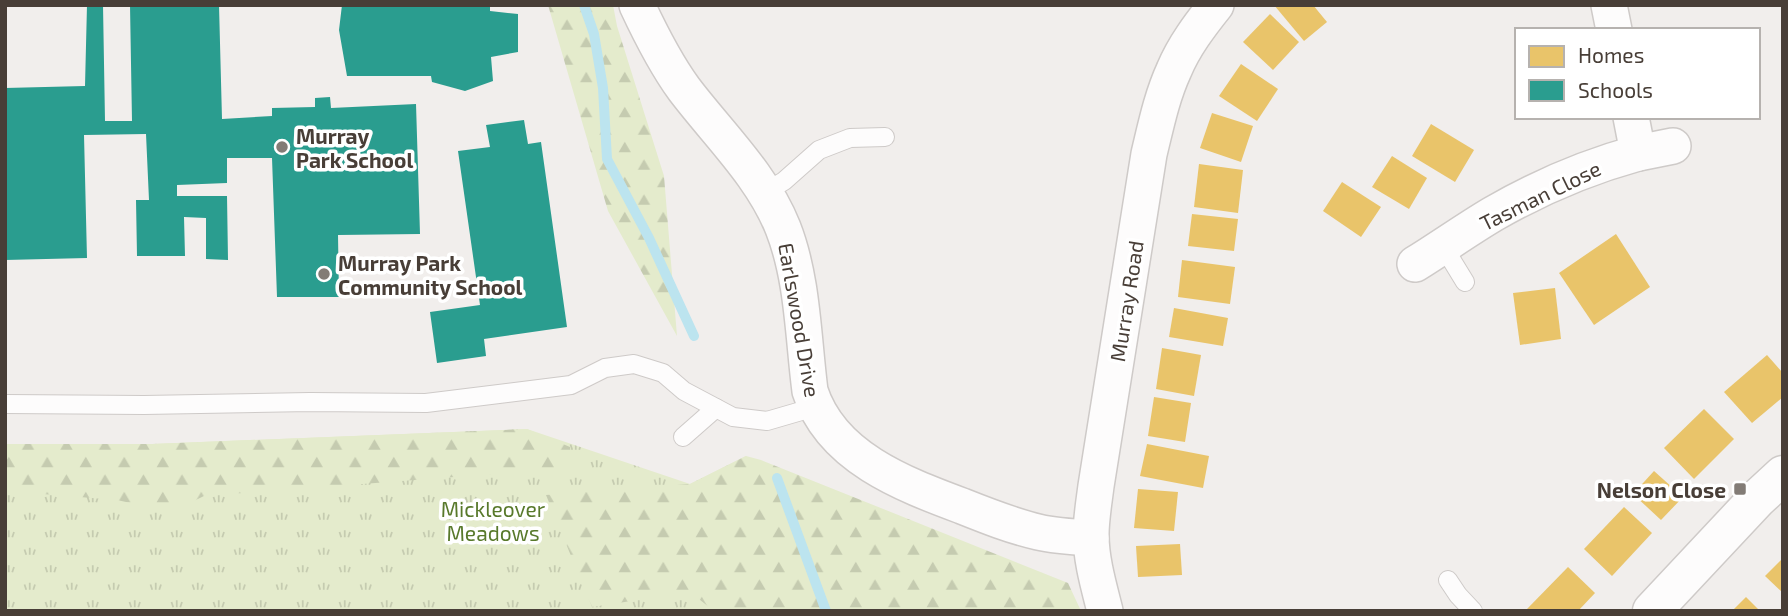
<svg xmlns="http://www.w3.org/2000/svg" width="1788" height="616" font-family="'Exo 2',sans-serif">
	<style>
		.grass { fill: url(#grass-tufts) }
		.forest { fill: url(#forest-firs) }
		.homes { fill: #e9c46a }
		.schools { fill: #2a9d8f }
		.lines { fill: none; stroke-linecap: round; stroke-linejoin: round }
		.stream { stroke: #bce4ef; stroke-width: 10 }
		.service-casing { stroke: #cecac8; stroke-width: 20 }
		.minor-casing { stroke: #cecac8; stroke-width: 38 }
		.tertiary-casing { stroke: #cecac8; stroke-width: 41 }
		.service { stroke: #fdfcfc; stroke-width: 18 }
		.minor { stroke: #fdfcfc; stroke-width: 35 }
		.tertiary { stroke: #fdfcfc; stroke-width: 38 }
		.poi-dot { fill: #837c76; stroke: #fff; stroke-width: 2.5 }
		.labels { text-anchor: middle; dominant-baseline: central; stroke-width: 7; stroke-linejoin: round; paint-order: stroke }
		.poi-label { font-size: 21px; font-weight: bold; fill: #483e37; stroke: #fff; text-anchor: start }
		.street-label { font-size: 21px; fill: #483e37; stroke: #fff }
		.park-label { font-size: 21px; fill: #58792b; stroke: #fff }
	</style>
	<defs>
		<pattern id="grass-tufts" width="24" height="20" patternUnits="userSpaceOnUse" patternTransform="scale(1.75)"><rect width="24" height="20" fill="#e4ebcc"/><path d="M3 7l-1-3M5 7V3M7 7l1-3M15 17l-1-3M17 17v-4M19 17l1-3" fill="none" stroke="#c5cbb0"/></pattern>
		<pattern id="forest-firs" width="22" height="20" patternUnits="userSpaceOnUse" patternTransform="scale(1.75)"><rect width="22" height="20" fill="#e4ebcc"/><path d="M5 1l3.5 6h-7zM16 11l3.5 6h-7z" fill="#c5cbb0"/></pattern>
	</defs>
	<rect width="100%" height="100%" fill="#f1eeec"/>
	<polygon class="grass" points="527,429 690,484 746,456 809,611 5,611 5,444 152,444"/>
	<g class="forest">
		<polygon points="548,5 613,5 617,26 664,176 677,336 608,211"/>
		<polygon points="527,429 570,447 572,468 204,496 171,512 117,500 5,491 5,444 152,444"/>
		<polygon points="746,456 761,460 1068,583 1081,611 714,611 690,592 592,607 546,495 690,484"/>
	</g>
	<g class="homes">
		<polygon points="1274,5 1313,5 1327,22 1304,41"/>
		<polygon points="1270,14 1299,42 1273,70 1243,42"/>
		<polygon points="1241,64 1278,89 1257,121 1219,96"/>
		<polygon points="1212,113 1253,126 1241,162 1200,148"/>
		<polygon points="1431,124 1474,150 1455,182 1412,156"/>
		<polygon points="1392,156 1427,178 1409,209 1372,187"/>
		<polygon points="1199,164 1243,170 1238,213 1194,207"/>
		<polygon points="1342,182 1381,207 1361,237 1323,211"/>
		<polygon points="1192,214 1238,219 1234,251 1188,246"/>
		<polygon points="1616,234 1650,287 1594,325 1559,273"/>
		<polygon points="1182,260 1235,267 1230,304 1178,297"/>
		<polygon points="1555,288 1561,339 1520,345 1513,293"/>
		<polygon points="1174,308 1228,318 1223,346 1169,337"/>
		<polygon points="1162,348 1201,355 1194,396 1156,389"/>
		<polygon points="1767,355 1783,373 1783,397 1752,423 1724,392"/>
		<polygon points="1154,397 1191,403 1185,442 1148,436"/>
		<polygon points="1704,409 1734,439 1694,479 1664,448"/>
		<polygon points="1147,444 1209,456 1203,488 1140,476"/>
		<polygon points="1654,471 1683,497 1661,520 1633,494"/>
		<polygon points="1138,489 1178,492 1174,531 1134,528"/>
		<polygon points="1624,507 1652,533 1612,576 1584,549"/>
		<polygon points="1180,544 1182,575 1138,577 1136,546"/>
		<polygon points="1783,558 1783,593 1765,576"/>
		<polygon points="1568,567 1595,593 1578,611 1529,611 1527,609"/>
		<polygon points="1746,597 1760,611 1732,611"/>
	</g>
	<g class="schools">
		<polygon points="87,5 103,5 105,121 132,121 130,5 219,5 222,119 272,116 272,108 315,107 315,98 330,97 331,108 416,104 420,234 338,235 339,297 277,297 272,158 227,158 227,183 177,185 177,196 227,196 228,260 206,259 206,218 184,217 185,256 137,256 136,200 149,200 146,134 84,135 87,258 5,260 5,88 85,86"/>
		<polygon points="342,5 490,5 490,11 518,14 518,52 491,57 493,81 465,91 432,82 431,76 347,76 339,30"/>
		<polygon points="524,120 528,144 541,142 567,327 484,339 486,356 437,363 430,312 480,305 458,151 490,147 486,125"/>
	</g>
	<g class="lines">
		<g class="stream">
			<polyline points="584,5 594,34 603,88 607,159 649,238 694,336"/>
			<polyline points="777,478 826,611"/>
		</g>
		<defs>
			<g id="service">
				<polyline points="764,193 784,181 819,150 850,138 885,137"/>
				<polyline points="1443,246 1465,282"/>
				<polyline points="5,404 144,405 310,402 426,403 571,385 605,368 634,364 663,373 684,391 733,417 767,421 815,407"/>
				<polyline points="683,437 716,408"/>
				<polyline points="1448,580 1458,595 1473,611"/>
			</g>
			<g id="minor">
				<path d="M637,5C651,35 665,63 684,89C718,134 762,175 783,228C803,279 803,337 810,391C831,457 903,484 962,506C987,516 1012,526 1038,532C1055,536 1073,537 1091,538"/>
				<polyline points="1609,5 1614,30"/>
				<polyline points="1638,153 1673,146"/>
				<path d="M1415,264C1441,248 1466,230 1493,214C1538,188 1587,167 1638,153L1631,117"/>
				<path d="M1105,611C1099,587 1091,560 1091,535C1091,519 1094,502 1096,486L1149,154C1156,125 1162,96 1174,70C1184,46 1200,25 1216,5"/>
			</g>
			<polyline id="tertiary" points="1652,611 1757,499 1783,475"/>
		</defs>
		<use href="#service" class="service-casing"/>
		<use href="#minor" class="minor-casing"/>
		<use href="#tertiary" class="tertiary-casing"/>
		<use href="#service" class="service"/>
		<use href="#minor" class="minor"/>
		<use href="#tertiary" class="tertiary"/>
	</g>
	<g class="poi-dot">
		<circle cx="282" cy="147" r="7"/>
		<circle cx="324" cy="274" r="7"/>
		<rect x="1733" y="482" width="14" height="14" rx="3.5"/>
	</g>
	<g class="labels">
		<g class="poi-label">
			<text x="296" y="135">Murray<tspan x="296" dy="24">Park School</tspan></text>
			<text x="338" y="262">Murray Park<tspan x="338" dy="24">Community School</tspan></text>
			<text x="1726" y="489" text-anchor="end">Nelson Close</text>
		</g>
		<g class="street-label">
			<text transform="translate(1540 195) rotate(-26)">Tasman Close</text>
			<text transform="translate(1126 301) rotate(-81)">Murray Road</text>
			<text transform="translate(800 320) rotate(80)">Earlswood Drive</text>
		</g>
		<g class="park-label">
			<text x="493" y="508">Mickleover<tspan x="493" dy="24">Meadows</tspan></text>
		</g>
	</g>
	<rect width="1788" height="616" fill="none" stroke="#483e37" stroke-width="14"/>
	<rect x="1515" y="28" width="245" height="91" fill="#ffffff" stroke="#b6b2af" stroke-width="2"/>
	<rect x="1529" y="46" width="35" height="21" fill="#e9c46a" stroke="#b6b2af" stroke-width="2"/>
	<text x="1578" y="63" font-size="21" fill="#483e37">Homes</text>
	<rect x="1529" y="80" width="35" height="21" fill="#2a9d8f" stroke="#b6b2af" stroke-width="2"/>
	<text x="1578" y="98" font-size="21" fill="#483e37">Schools</text>
</svg>
